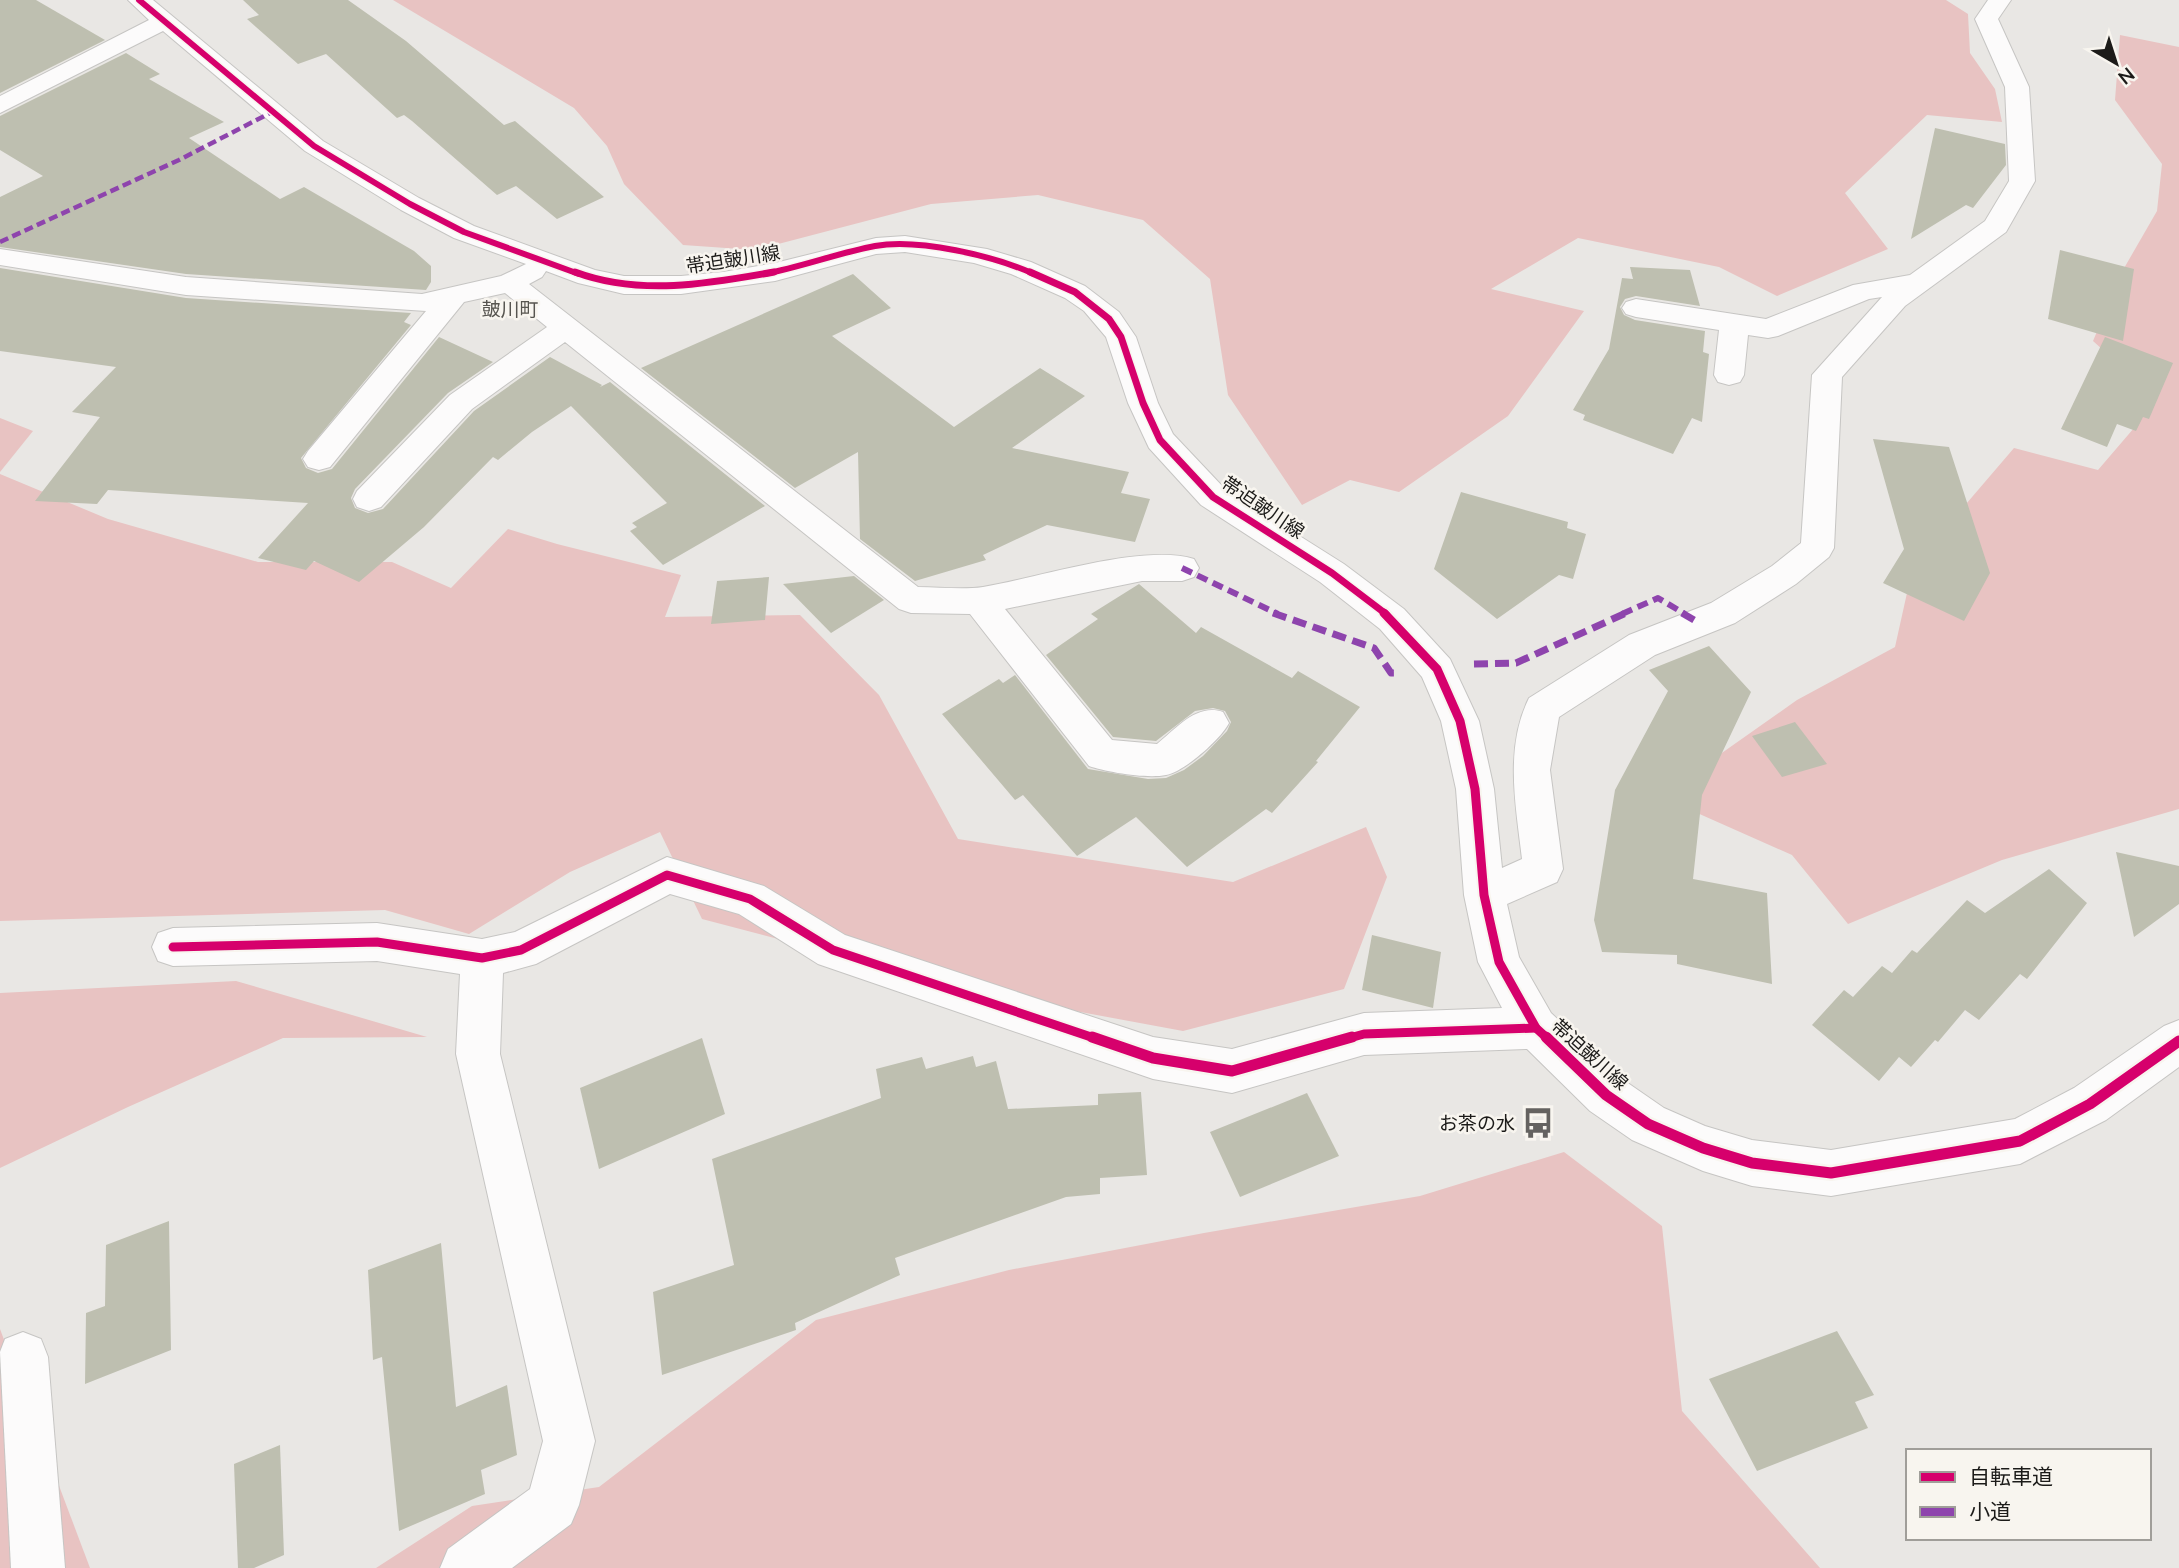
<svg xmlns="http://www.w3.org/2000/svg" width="2179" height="1568" font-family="Mulish,'Noto Sans JP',sans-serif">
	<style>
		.green { fill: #e8c3c2 }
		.building { fill: #bebfb0 }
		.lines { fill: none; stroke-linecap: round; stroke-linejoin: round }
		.minor-casing { stroke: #c6c5c3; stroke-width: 2 }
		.minor { fill: #fcfbfb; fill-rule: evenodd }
		.quiet-far2 { stroke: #8e44ad; stroke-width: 4.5; stroke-dasharray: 9 4.5; stroke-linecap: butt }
		.quiet-far1 { stroke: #8e44ad; stroke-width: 6; stroke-dasharray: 11 6; stroke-linecap: butt }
		.quiet { stroke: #8e44ad; stroke-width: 7; stroke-dasharray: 14 7; stroke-linecap: butt }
		.cycleway-far3-casing { stroke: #f8f5ef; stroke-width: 9 }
		.cycleway-far2-casing { stroke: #f8f5ef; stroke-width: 10 }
		.cycleway-far1-casing { stroke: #f8f5ef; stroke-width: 13 }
		.cycleway-casing { stroke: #f8f5ef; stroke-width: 16 }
		.cycleway-far3 { stroke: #d6006c; stroke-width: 6 }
		.cycleway-far2 { stroke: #d6006c; stroke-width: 7 }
		.cycleway-far1 { stroke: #d6006c; stroke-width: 9 }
		.cycleway { stroke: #d6006c; stroke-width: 11 }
		.labels { text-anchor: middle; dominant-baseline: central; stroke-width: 5; stroke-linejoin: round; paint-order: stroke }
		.street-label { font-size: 19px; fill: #1c1b19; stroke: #f8f5ef }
		.far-quarter-label { font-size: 19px; fill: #575550; stroke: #f8f5ef }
		.poi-label { font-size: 19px; fill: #1c1b19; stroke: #f8f5ef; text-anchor: end }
	</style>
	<rect width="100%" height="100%" fill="#e9e7e4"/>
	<g class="green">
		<polygon points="393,0 1946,0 1968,14 1970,53 1995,89 2002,122 1927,115 1845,193 1888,249 1777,296 1719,267 1578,238 1491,289 1584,311 1508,416 1399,492 1350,480 1302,505 1228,395 1210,279 1143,220 1038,195 931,204 755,250 683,245 624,184 607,146 574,108"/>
		<polygon points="2120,35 2179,47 2179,809 2002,860 1848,924 1792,855 1695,812 1692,774 1797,700 1895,647 1913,566 2014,448 2098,470 2140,421 2133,377 2093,341 2123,270 2157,211 2162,164 2115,100"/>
		<polygon points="0,418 33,431 0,472"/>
		<polygon points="0,474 108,519 258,562 392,562 451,588 508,529 557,544 681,575 665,617 800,615 879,695 958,839 1233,882 1366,827 1387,877 1344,989 1183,1031 994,996 702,919 660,832 570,872 469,934 385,910 0,921"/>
		<polygon points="236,981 427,1037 283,1038 128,1107 0,1168 0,993"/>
		<polygon points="1564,1152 1662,1226 1682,1411 1820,1568 376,1568 472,1506 599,1487 816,1320 1009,1270 1204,1233 1420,1196"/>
		<polygon points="0,1329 90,1568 0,1568"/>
	</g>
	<g class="building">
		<polygon points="0,0 36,0 105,40 0,93"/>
		<polygon points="243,0 348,0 406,41 504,125 515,121 604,197 557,219 516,186 497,195 412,121 404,115 397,118 326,54 298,64 247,19 259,15"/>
		<polygon points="126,53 160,74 149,79 224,122 189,138 280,199 304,187 414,251 431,266 431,282 426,290 186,274 0,247 0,197 43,176 0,150 0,116"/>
		<polygon points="1935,128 2005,144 2006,165 1973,208 1966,205 1911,239"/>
		<polygon points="2060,250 2134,269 2123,341 2048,319"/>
		<polygon points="1630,267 1690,270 1700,306 1636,296 1625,299 1620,307 1624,315 1635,320 1705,331 1703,352 1709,354 1702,422 1692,418 1673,454 1583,420 1585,415 1573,410 1609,349 1622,278 1633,279"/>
		<polygon points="0,268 186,298 411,313 404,322 411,325 301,458 306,468 318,473 332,469 439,337 493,362 448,393 355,489 351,498 355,508 368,513 383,509 474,411 550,357 602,385 600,387 610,382 765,506 663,565 630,531 637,527 632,523 667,503 571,406 532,432 498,460 493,457 424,527 359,582 314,561 306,570 258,558 308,503 108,490 97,504 35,501 100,417 72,412 116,367 0,351"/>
		<polygon points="853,274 891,308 832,336 954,427 1040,368 1085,396 1012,448 1129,472 1121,493 1150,499 1135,542 1047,525 983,555 986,560 915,581 860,539 858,452 795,488 641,368"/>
		<polygon points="2105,337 2173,363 2149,419 2143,417 2136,431 2117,424 2107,447 2061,429"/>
		<polygon points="1873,439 1949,447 1990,573 1964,621 1883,583 1904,549"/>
		<polygon points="1461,492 1568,522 1567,528 1586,534 1573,579 1559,575 1497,619 1434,569"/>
		<polygon points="854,576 884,600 831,633 783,584"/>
		<polygon points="769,577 765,620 711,624 717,581"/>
		<polygon points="1139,584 1196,633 1201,627 1292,678 1298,671 1360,707 1316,761 1318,762 1272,813 1266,809 1187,867 1136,817 1077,856 1023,795 1015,800 942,714 999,679 1003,683 1015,675 1088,769 1148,779 1166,778 1184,770 1203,756 1227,731 1231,722 1225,711 1213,708 1195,711 1156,741 1113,737 1046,655 1098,619 1091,614"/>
		<polygon points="1709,646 1751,692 1702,795 1693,879 1767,893 1772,984 1677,964 1677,955 1602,952 1594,920 1615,790 1668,691 1649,670"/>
		<polygon points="1795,722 1827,764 1782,777 1752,736"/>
		<polygon points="2116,852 2179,866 2179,904 2134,937"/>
		<polygon points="2049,869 2087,903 2027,979 2020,974 1979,1020 1965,1010 1938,1042 1935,1040 1911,1067 1899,1057 1879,1081 1812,1025 1844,990 1853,997 1882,966 1892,973 1912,950 1917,953 1967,900 1985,913"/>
		<polygon points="1372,935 1441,952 1433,1008 1362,990"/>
		<polygon points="702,1038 725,1114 599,1169 580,1088"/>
		<polygon points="973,1056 976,1067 996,1061 1008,1109 1098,1105 1098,1094 1141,1092 1147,1175 1100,1178 1100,1194 1066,1197 895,1258 900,1275 795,1323 796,1330 662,1375 653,1292 734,1265 712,1159 881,1098 876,1069 922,1057 926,1069"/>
		<polygon points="1307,1093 1339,1156 1240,1197 1210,1132"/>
		<polygon points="169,1221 171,1350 85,1384 86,1313 105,1306 106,1245"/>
		<polygon points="441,1243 456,1407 507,1385 517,1455 481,1470 485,1494 399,1531 382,1357 373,1360 368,1270"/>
		<polygon points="1837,1331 1874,1395 1855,1402 1868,1428 1757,1471 1709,1379"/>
		<polygon points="280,1445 284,1555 254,1568 238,1568 234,1464"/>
	</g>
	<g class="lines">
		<defs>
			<g id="minor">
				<path d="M128,0H153L323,141L419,198L474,226L595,270L624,276H681L723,272L775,263L876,238L905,236L987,249L1031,262L1085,286L1119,312L1136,337L1158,403L1173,434L1225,489L1344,564L1404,609L1450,659L1479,721L1494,789L1502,868L1522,859C1516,807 1504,748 1529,698L1629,635L1711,603L1772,566L1801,543L1812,375L1882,297L1869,299L1778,336L1768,338L1748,335L1744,375L1740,382L1729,385L1718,382L1714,375L1719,330L1636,317L1626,314L1622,308L1626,302L1636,299L1766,319L1853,285L1910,275L1985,221L2009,181L2005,87L1975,19L1988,0H2011L1998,19L2029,87L2035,181L2006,232L1905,306L1842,377L1834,548L1829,557L1796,584L1735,623L1655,655L1559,717L1550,770L1563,869L1557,882L1507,904L1519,957L1551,1013L1622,1079L1664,1108L1705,1126L1752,1140L1831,1150L2015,1119L2074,1088L2164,1026L2179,1020V1067L2106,1120L2020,1164L1831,1196L1752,1186L1703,1171L1632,1140L1590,1111L1527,1049L1364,1055L1232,1093L1153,1079L818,964L739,914L670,894L536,964L503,973L500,1054L595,1441L579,1505L571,1524L512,1568H440L448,1549L530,1489L543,1441L456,1054L460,974L377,961L173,966L158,961L152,947L158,933L173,928L377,923L482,939L515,932L667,857L764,886L845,935L1153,1037L1232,1049L1364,1013L1502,1008L1478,962L1464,895L1456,789L1441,721L1422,677L1380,629L1320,582L1201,505L1149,448L1128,403L1106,337L1084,311L1065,298L1011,274L974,263L905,252L876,254L775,281L681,294H624L578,283L546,271L542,277L529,284L918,587C939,587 962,590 983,587C1038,578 1144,543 1194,559L1199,568L1194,577L1182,581H1142L1005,609L1112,740L1157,744C1177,728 1197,703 1223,712L1229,723C1221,739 1184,772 1166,775C1147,779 1106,772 1089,766L970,614L911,613L899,609L565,342L472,409L381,507L369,511L357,507L353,499L357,491L450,395L547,327L505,293L464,302L330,467L319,470L308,467L303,459L308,451L426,311L186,295L0,265V249L186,277L422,294L501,276L526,264L454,238L401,210L305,151L163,31L0,113V96L149,20Z"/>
				<polygon points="23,1332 41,1339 48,1357 65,1568 11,1568 0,1352 5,1339"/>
			</g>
		</defs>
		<use href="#minor" class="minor-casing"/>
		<use href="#minor" class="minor"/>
		<polyline class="quiet-far2" points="0,242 179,160 274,111"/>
		<g class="quiet-far1">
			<polyline points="1182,568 1278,614"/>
			<polyline points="1622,614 1658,598 1685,614"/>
		</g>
		<g class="quiet">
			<polyline points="1273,613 1374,648 1391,673 1398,673"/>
			<polyline points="1682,613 1699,623"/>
			<polyline points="1474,664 1516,663 1626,613"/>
		</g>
		<defs>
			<g id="cycleway-far3">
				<polyline points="139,0 314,146 410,204 464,232 579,274"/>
				<path d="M764,274C802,267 838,253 875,246C918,238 994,256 1034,274"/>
			</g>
			<g id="cycleway-far2">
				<path d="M575,272C639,296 708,284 774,272"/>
				<polyline points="1030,272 1075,292 1109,319 1121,337 1143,403 1160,440 1213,497 1332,573 1386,614"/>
			</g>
			<g id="cycleway-far1">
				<polyline points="1384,613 1437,669 1460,721 1475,789 1484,895 1499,962 1536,1028 1548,1039"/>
				<polyline points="173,947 377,942 482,958 521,950 667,875 750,899 833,950 1097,1039"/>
				<polyline points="1346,1039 1364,1034 1536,1028"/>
			</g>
			<g id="cycleway">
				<polyline points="1092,1037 1153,1058 1232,1071 1352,1037"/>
				<polyline points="1546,1037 1606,1095 1648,1124 1703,1148 1752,1163 1831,1173 2020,1141 2090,1104 2179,1041"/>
			</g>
		</defs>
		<use href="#cycleway-far3" class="cycleway-far3-casing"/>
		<use href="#cycleway-far2" class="cycleway-far2-casing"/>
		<use href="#cycleway-far1" class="cycleway-far1-casing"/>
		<use href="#cycleway" class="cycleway-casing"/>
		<use href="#cycleway-far3" class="cycleway-far3"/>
		<use href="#cycleway-far2" class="cycleway-far2"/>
		<use href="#cycleway-far1" class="cycleway-far1"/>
		<use href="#cycleway" class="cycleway"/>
	</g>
	<defs>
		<symbol id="bus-bare" viewBox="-9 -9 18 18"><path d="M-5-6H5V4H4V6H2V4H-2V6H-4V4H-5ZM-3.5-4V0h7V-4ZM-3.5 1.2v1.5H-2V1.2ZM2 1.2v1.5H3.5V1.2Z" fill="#646260" stroke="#f8f5ef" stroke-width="2.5" paint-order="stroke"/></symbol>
	</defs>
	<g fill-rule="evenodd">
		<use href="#bus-bare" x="1516" y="1101" width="44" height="44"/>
	</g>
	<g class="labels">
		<g class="street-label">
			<text transform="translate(733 259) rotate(-9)">帯迫皷川線</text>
			<text transform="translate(1263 507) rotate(34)">帯迫皷川線</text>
			<text transform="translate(1590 1054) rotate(42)">帯迫皷川線</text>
		</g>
		<g class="far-quarter-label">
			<text x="510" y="309">皷川町</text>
		</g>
		<g class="poi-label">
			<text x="1515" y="1123">お茶の水</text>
		</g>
	</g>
	<rect x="1906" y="1449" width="245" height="91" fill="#f8f5ef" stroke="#a09e99" stroke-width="2"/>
	<rect x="1920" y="1472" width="35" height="10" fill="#d6006c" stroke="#a09e99" stroke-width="2"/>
	<text x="1969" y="1484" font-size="21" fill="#1c1b19">自転車道</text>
	<rect x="1920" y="1507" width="35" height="10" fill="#8e44ad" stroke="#a09e99" stroke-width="2"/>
	<text x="1969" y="1519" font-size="21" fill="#1c1b19">小道</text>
	<g transform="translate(2116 63) rotate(141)" stroke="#f8f5ef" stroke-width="5" paint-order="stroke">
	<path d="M0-5L12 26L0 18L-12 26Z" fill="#1c1b19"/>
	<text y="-10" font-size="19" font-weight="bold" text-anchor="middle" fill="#1c1b19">N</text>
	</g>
</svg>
